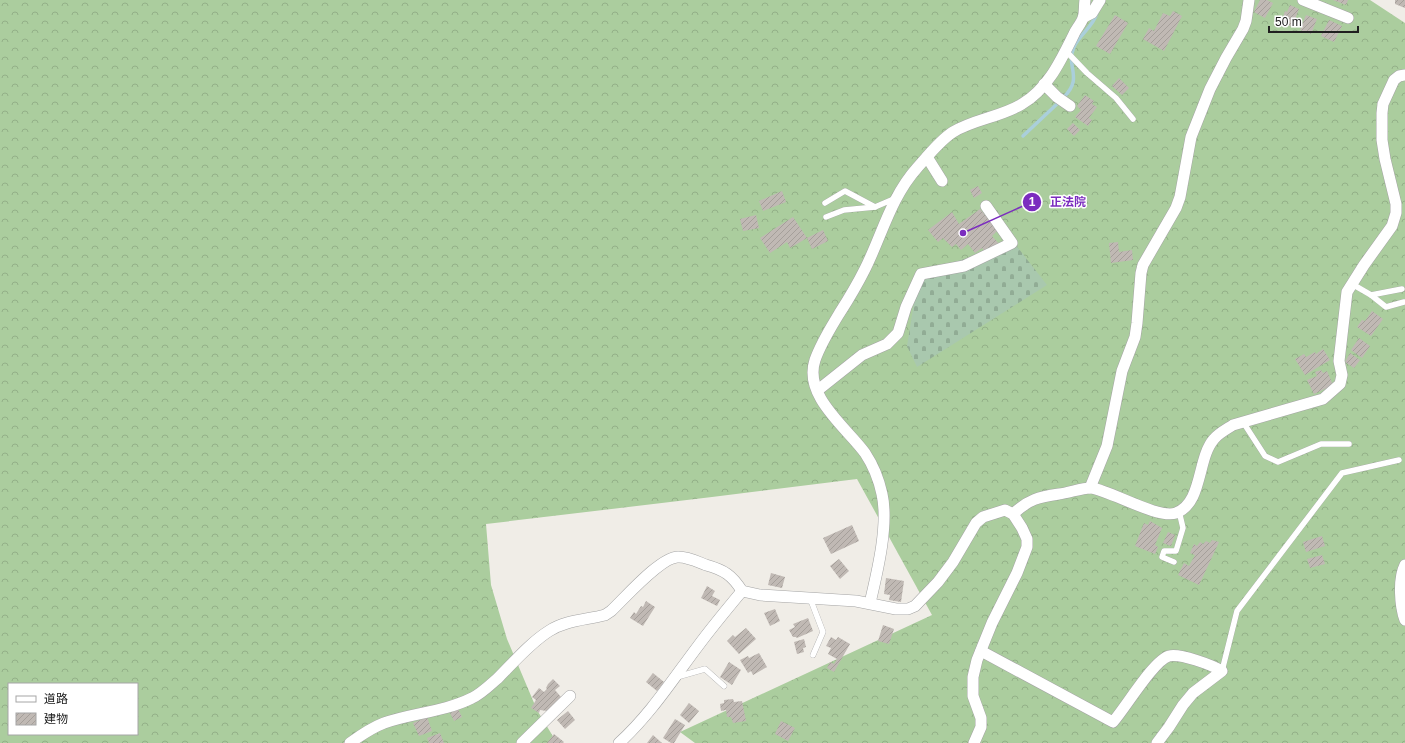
<svg xmlns="http://www.w3.org/2000/svg" width="1405" height="743" font-family="Arial,'Noto Sans JP',sans-serif">
	<style>
		.forest { fill: url(#forest-crowns); fill-rule: evenodd }
		.cemetery { fill: url(#cemetery-stones) }
		.lines { fill: none; stroke-linecap: round; stroke-linejoin: round }
		.stream { stroke: #aacfdb; stroke-width: 3.5 }
		.building { fill: url(#building-hatch) }
		.lane-casing { stroke: #a4a4a4; stroke-width: 6 }
		.street-casing { stroke: #a4a4a4; stroke-width: 12 }
		.lane { stroke: #fff; stroke-width: 5.5 }
		.street { stroke: #fff; stroke-width: 11 }
		.leader { fill: none; stroke: #7b2cbf; stroke-width: 1.5 }
		.callout-dot { fill: #7b2cbf; stroke: #fff; stroke-width: 1.5 }
		.mark-label { font-size: 12px; text-anchor: middle; font-weight: bold; fill: #fff }
		.callout-label { font-size: 12px; text-anchor: middle; font-weight: bold; fill: #7b2cbf; stroke: #fff; stroke-width: 3; stroke-linejoin: round; paint-order: stroke }
	</style>
	<defs>
		<pattern id="forest-crowns" width="20" height="18" patternUnits="userSpaceOnUse"><rect width="20" height="18" fill="#abcd9e"/><path d="M2 6a3 3 0 1 1 6 0M12 15a3 3 0 1 1 6 0" fill="none" stroke="#93b088"/></pattern>
		<pattern id="cemetery-stones" width="16" height="16" patternUnits="userSpaceOnUse"><rect width="16" height="16" fill="#a9c8ae"/><path d="M2 7V4a2 2 0 0 1 4 0v3zM10 15v-3a2 2 0 0 1 4 0v3z" fill="#91ac95"/></pattern>
		<pattern id="building-hatch" width="6" height="6" patternUnits="userSpaceOnUse"><rect width="6" height="6" fill="#c0b9b4"/><path d="M-1 1l2-2M0 6l6-6M5 7l2-2" fill="none" stroke="#a59f9a"/></pattern>
	</defs>
	<rect width="100%" height="100%" fill="#f0ede7"/>
	<path class="forest" d="M0,0H1370L1405,23V743H695L680,732L932,615L857,479L712,497L486,524L491,585L507,639L537,710L557,743H0ZM9,684H137V734H9Z"/>
	<polygon class="cemetery" points="1015,244 1047,285 917,367 907,346 915,297 930,269"/>
	<g class="lines">
		<g class="stream">
			<path d="M1064,97C1084,77 1065,67 1074,47C1079,35 1093,27 1097,13"/>
			<polyline points="1023,136 1057,104"/>
		</g>
	</g>
	<g class="building">
		<polygon points="1260,0 1267,0 1273,3 1265,18 1254,12"/>
		<polygon points="1333,0 1348,0 1346,5"/>
		<polygon points="1395,0 1405,0 1405,8 1395,4"/>
		<polygon points="1290,5 1299,9 1292,27 1281,22 1285,11 1287,12"/>
		<polygon points="1173,11 1182,16 1164,51 1143,39 1149,28 1154,31 1163,13 1170,16"/>
		<polygon points="1115,15 1128,23 1110,54 1096,46"/>
		<polygon points="1306,15 1317,19 1311,34 1300,30"/>
		<polygon points="1329,20 1342,26 1334,42 1321,36"/>
		<polygon points="1119,78 1129,88 1122,95 1112,86"/>
		<polygon points="1085,95 1094,101 1092,104 1097,107 1089,118 1092,120 1088,126 1075,117 1081,110 1077,106"/>
		<polygon points="1073,123 1080,130 1074,136 1067,129"/>
		<polygon points="978,186 982,193 974,198 970,190"/>
		<polygon points="782,191 786,202 763,211 759,201"/>
		<polygon points="980,209 998,230 992,236 999,244 986,253 982,248 975,253 968,244 961,250 956,244 952,247 943,238 938,242 928,230 952,212 959,224"/>
		<polygon points="756,215 759,228 743,231 740,219"/>
		<polygon points="793,217 807,238 790,248 787,242 770,253 760,238"/>
		<polygon points="823,230 828,241 812,249 807,238"/>
		<polygon points="1118,242 1119,252 1132,250 1133,260 1111,263 1109,243"/>
		<polygon points="1372,311 1383,319 1371,336 1357,327 1362,320 1365,321"/>
		<polygon points="1359,338 1370,346 1362,358 1351,350"/>
		<polygon points="1323,349 1330,360 1305,375 1295,359 1304,354 1306,357 1315,352 1316,354"/>
		<polygon points="1350,353 1360,360 1354,368 1345,362"/>
		<polygon points="1321,370 1323,373 1327,371 1333,385 1314,394 1307,380 1317,376 1315,372"/>
		<polygon points="1150,521 1162,528 1155,545 1158,547 1155,554 1135,546 1144,523 1148,525"/>
		<polygon points="852,525 859,541 831,554 823,538"/>
		<polygon points="1168,532 1175,535 1171,546 1163,543"/>
		<polygon points="1322,536 1325,546 1306,552 1303,542"/>
		<polygon points="1212,540 1219,542 1199,585 1178,575 1184,563 1189,566 1195,555 1190,553 1194,544 1197,546 1200,542 1203,544 1206,541 1210,543"/>
		<polygon points="1322,555 1325,564 1310,568 1307,559"/>
		<polygon points="839,559 849,571 840,579 830,566"/>
		<polygon points="771,573 785,577 782,588 768,585"/>
		<polygon points="886,578 904,581 901,602 889,600 890,595 884,594"/>
		<polygon points="707,586 715,591 712,596 720,600 717,606 701,598"/>
		<polygon points="646,601 655,607 643,626 630,618 634,612 636,614 641,606 643,607"/>
		<polygon points="775,609 780,621 770,626 764,613"/>
		<polygon points="808,618 813,631 797,638 796,637 793,637 789,630 795,627 793,624"/>
		<polygon points="883,625 894,629 889,644 878,641"/>
		<polygon points="746,628 756,639 739,654 727,641 733,635 735,637"/>
		<polygon points="831,637 836,640 838,637 850,644 834,672 827,668 830,662 834,664 837,659 828,654 831,648 826,646"/>
		<polygon points="804,639 806,647 803,648 804,652 797,654 794,642"/>
		<polygon points="759,653 767,667 753,675 751,671 748,673 740,660 748,656 749,658"/>
		<polygon points="729,662 741,670 732,685 720,677"/>
		<polygon points="653,673 664,682 657,691 646,682"/>
		<polygon points="553,679 560,686 555,690 561,697 547,711 540,710 539,713 531,708 536,700 532,697 539,688 544,692 547,689 546,688 548,684"/>
		<polygon points="733,699 734,702 742,701 746,721 733,723 731,717 727,717 726,710 721,711 720,704 724,703 724,700"/>
		<polygon points="689,703 699,711 689,723 680,715"/>
		<polygon points="458,709 462,717 454,721 450,713"/>
		<polygon points="568,711 575,720 565,729 557,720"/>
		<polygon points="427,717 432,731 419,736 413,723"/>
		<polygon points="675,719 685,725 674,743 671,743 663,738"/>
		<polygon points="781,721 795,728 788,741 775,734"/>
		<polygon points="440,733 444,743 429,743 427,738"/>
		<polygon points="554,734 564,742 563,743 547,743"/>
		<polygon points="653,735 662,743 647,743"/>
	</g>
	<g class="lines">
		<defs>
			<g id="lane">
				<polyline points="1066,51 1087,73 1116,98 1133,119"/>
				<polyline points="825,203 845,191 875,207 896,198"/>
				<polyline points="826,217 844,210 875,207"/>
				<polyline points="1352,284 1371,295 1402,289"/>
				<polyline points="1371,295 1386,307 1404,302"/>
				<polyline points="1243,422 1265,456 1278,462 1321,444 1349,444"/>
				<polyline points="1174,562 1162,557 1164,551 1176,551 1183,528 1179,511"/>
				<polyline points="810,598 823,632 813,655"/>
				<polyline points="1222,671 1237,611 1342,473 1399,460"/>
				<polyline points="677,677 705,669 724,686"/>
			</g>
			<g id="street">
				<polyline points="1303,0 1348,18"/>
				<polyline points="1084,17 1092,13 1100,0"/>
				<polyline points="1044,84 1057,97 1070,106"/>
				<polyline points="927,157 942,181"/>
				<polyline points="818,390 862,355 887,344 898,333 906,307 921,274 964,266 1012,243 986,206"/>
				<polyline points="1090,488 1107,446 1122,371 1135,337 1137,323 1141,273 1143,265 1176,208 1180,197 1191,137 1210,89 1226,58 1243,29 1246,21 1249,0"/>
				<path d="M1013,514C1029,499 1039,497 1059,494C1069,493 1084,487 1092,488C1113,492 1158,519 1176,513C1203,503 1197,458 1214,439C1219,433 1227,429 1233,425L1323,399L1340,384L1342,375L1339,361L1347,292L1364,265L1392,226L1396,213V204L1385,159L1382,140V113L1383,104L1394,80L1399,76L1405,75"/>
				<path d="M1405,565C1398,579 1400,606 1405,620"/>
				<path d="M870,603C877,573 889,525 882,494C879,480 873,465 865,453C847,428 803,396 815,360C821,343 830,329 839,314C848,300 857,285 865,269C882,235 891,197 917,168C928,156 939,141 953,132C974,119 1001,117 1022,104C1048,89 1061,60 1074,34C1076,29 1081,24 1083,18C1085,13 1084,6 1085,0"/>
				<path d="M981,651L1113,722C1126,707 1154,660 1169,656C1180,653 1212,665 1222,671L1193,693L1183,705L1169,727L1157,743"/>
				<path d="M350,743C361,735 371,728 384,723C412,713 444,712 472,698C481,694 490,685 498,678C514,662 530,643 549,631C566,620 586,620 605,615L611,611C624,599 662,555 679,557C688,557 698,562 706,565C724,570 732,575 742,591L760,595L856,601L896,609H908L915,606L938,582L953,562L976,523L983,517L1005,510L1013,514L1022,528L1027,539V547L1017,573L992,623L977,660L973,677V696L981,718V727L974,743"/>
				<polyline points="522,743 570,696"/>
				<path d="M619,743C650,715 673,679 698,646C712,627 727,609 742,591"/>
			</g>
		</defs>
		<use href="#lane" class="lane-casing"/>
		<use href="#street" class="street-casing"/>
		<use href="#lane" class="lane"/>
		<use href="#street" class="street"/>
	</g>
	<path class="leader" d="M963 233L1032 202"/>
	<g class="callout-dot">
		<circle cx="963" cy="233" r="4"/>
		<circle cx="1032" cy="202" r="10"/>
	</g>
	<g class="mark-label">
		<text x="1032" y="206">1</text>
	</g>
	<g class="callout-label">
		<text x="1068" y="206">正法院</text>
	</g>
	<rect x="8" y="683" width="130" height="52" fill="#ffffff" stroke="#a6a6a6"/>
	<rect x="16" y="696" width="20" height="6" fill="#ffffff" stroke="#a6a6a6"/>
	<text x="44" y="703" font-size="12" fill="#202020">道路</text>
	<rect x="16" y="713" width="20" height="12" fill="url(#building-hatch)" stroke="#a6a6a6"/>
	<text x="44" y="723" font-size="12" fill="#202020">建物</text>
	<path d="M1269 26v6h89v-6" fill="none" stroke="#202020" stroke-width="2"/>
	<text x="1275" y="26" font-size="12" fill="#202020" stroke="#ffffff" stroke-width="3" paint-order="stroke">50 m</text>
</svg>
